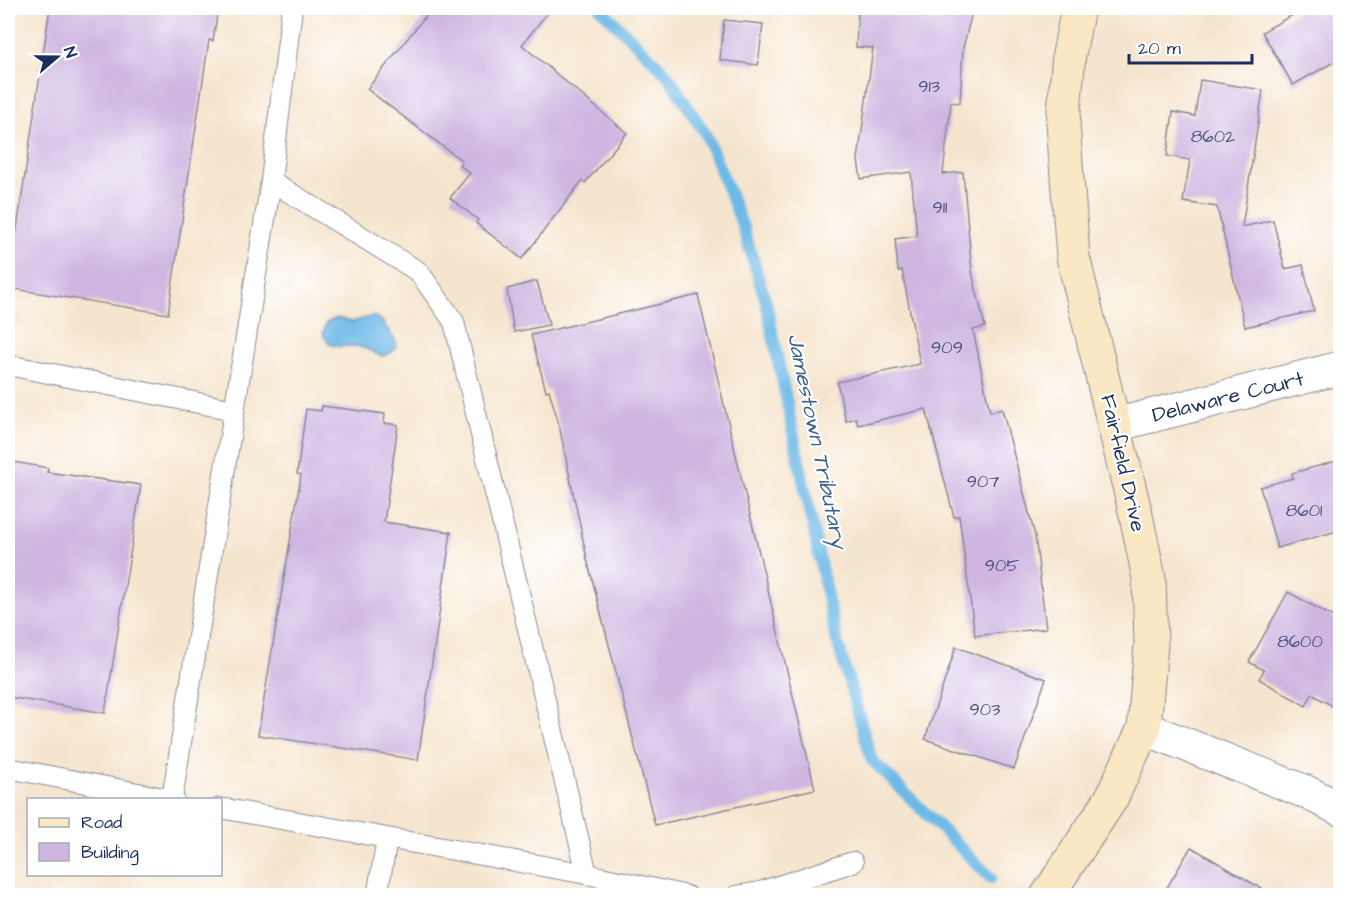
<svg xmlns="http://www.w3.org/2000/svg" width="1348" height="903" font-family="'Architects Daughter',sans-serif">
	<style>
		.water { fill: #6db9e7; stroke: #4474a2; stroke-width: 1.5 }
		.lines { fill: none; stroke-linecap: round; stroke-linejoin: round }
		.stream { stroke: #6db9e7; stroke-width: 12 }
		.building { fill: #ceb6e1 }
		.lane-casing { stroke: #888a96; stroke-width: 22 }
		.street-casing { stroke: #888a96; stroke-width: 35 }
		.secondary-casing { stroke: #888a96; stroke-width: 35 }
		.lane { stroke: #fff; stroke-width: 20 }
		.street { stroke: #fff; stroke-width: 33 }
		.secondary { stroke: #fae7c3; stroke-width: 33 }
		.labels { text-anchor: middle; dominant-baseline: central; stroke-width: 4.5; stroke-linejoin: round; paint-order: stroke }
		.number-label { font-size: 18px; fill: #48517f }
		.street-label { font-size: 21px; fill: #1b2f5e; stroke: #fff }
		.water-label { font-size: 22px; font-style: italic; fill: #385f8e; stroke: #fff }
	</style>
	<rect width="100%" height="100%" fill="#fff"/>
	<filter id="ink" filterUnits="userSpaceOnUse"><feTurbulence type="fractalNoise" baseFrequency=".0167" numOctaves="2"/><feDisplacementMap in="SourceGraphic" scale="12" xChannelSelector="R" yChannelSelector="G"/><feConvolveMatrix kernelMatrix="1 2 1 2 8 2 1 2 1" color-interpolation-filters="sRGB"/></filter>
	<filter id="wash" filterUnits="userSpaceOnUse"><feTurbulence type="fractalNoise" baseFrequency=".008" numOctaves="4" result="noise"/><feDisplacementMap in="SourceGraphic" scale="24" xChannelSelector="R" yChannelSelector="G"/><feGaussianBlur stdDeviation="1.35" result="paint"/><feColorMatrix in="noise" values="0 0 0 0 0 0 0 0 0 0 0 0 0 0 0 0 0 1.4 0 .05"/><feComposite in="paint" operator="in"/></filter>
	<g filter="url(#wash)">
		<rect width="100%" height="100%" fill="#f6e5ce"/>
		<path class="water" d="M373,316L381,320L396,342L395,349C380,364 376,350 361,347C343,343 332,354 323,334L326,323L337,318L352,322Z"/>
		<g class="lines">
			<polyline class="stream" points="600,8 666,73 706,135 742,224 766,302 835,634 872,760 991,878"/>
		</g>
		<g id="blocks">
			<g class="building">
				<polygon points="50,8 218,8 213,41 209,40 168,314 8,288"/>
				<polygon points="432,8 551,8 522,45 627,133 585,183 582,181 522,259 476,223 478,220 450,198 470,173 459,165 462,161 367,89"/>
				<polygon points="858,8 973,8 963,48 960,103 951,102 943,174 963,172 972,272 985,327 973,330 990,412 1002,409 1035,536 1046,628 975,636 959,516 954,517 926,409 858,425 856,418 846,421 837,382 920,364 902,270 898,271 895,239 917,236 911,172 861,179 858,160 873,48 856,47"/>
				<polygon points="1305,8 1341,8 1341,58 1293,85 1262,32"/>
				<polygon points="724,20 763,24 758,65 720,60"/>
				<polygon points="1200,80 1263,90 1242,227 1273,220 1285,269 1303,265 1314,311 1245,327 1217,207 1183,202 1190,160 1167,156 1173,112 1195,116"/>
				<polygon points="537,281 549,325 514,332 507,289"/>
				<polygon points="698,295 815,789 655,825 587,559 559,425 549,390 546,391 531,335"/>
				<polygon points="322,406 385,414 384,423 398,425 384,522 451,532 418,760 258,735 301,475 297,474 306,409 321,411"/>
				<polygon points="1341,460 1341,530 1277,548 1260,487 1293,478 1292,473"/>
				<polygon points="8,461 48,468 47,472 141,485 105,713 8,697"/>
				<polygon points="1288,592 1341,621 1341,711 1312,694 1306,706 1259,679 1264,670 1249,662"/>
				<polygon points="956,647 1046,679 1014,769 925,739"/>
				<polygon points="1191,847 1220,864 1274,896 1162,896"/>
			</g>
		</g>
	</g>
	<g filter="url(#ink)">
		<use href="#blocks" fill-opacity="0" stroke="#888a96" stroke-width="1.5"/>
		<g class="lines">
			<defs>
				<g id="lane">
					<polyline points="271,181 292,8"/>
					<polyline points="8,365 234,410"/>
					<polyline points="8,768 174,800"/>
					<polyline points="172,799 271,181 419,272 454,322 587,874"/>
					<polyline points="220,808 587,874 687,896"/>
					<polyline points="377,896 387,840"/>
					<polyline points="736,896 760,892 853,862"/>
				</g>
				<g id="street">
					<polyline points="1115,425 1340,368"/>
					<polyline points="1144,728 1306,792 1340,809"/>
				</g>
				<polyline id="secondary" points="1047,896 1111,799 1144,728 1151,644 1149,578 1136,515 1073,257 1063,123 1069,54 1078,8"/>
			</defs>
			<use href="#lane" class="lane-casing"/>
			<use href="#street" class="street-casing"/>
			<use href="#secondary" class="secondary-casing"/>
			<use href="#lane" class="lane"/>
			<use href="#street" class="street"/>
			<use href="#secondary" class="secondary"/>
		</g>
	</g>
	<g class="labels">
		<g class="number-label">
			<text x="929" y="86">913</text>
			<text x="1213" y="136">8602</text>
			<text x="940" y="207">911</text>
			<text x="947" y="347">909</text>
			<text x="983" y="481">907</text>
			<text x="1304" y="510">8601</text>
			<text x="1002" y="565">905</text>
			<text x="1300" y="641">8600</text>
			<text x="985" y="709">903</text>
		</g>
		<g class="street-label">
			<text transform="translate(1228 397) rotate(-14)">Delaware Court</text>
			<text transform="translate(1123 463) rotate(77)">Fairfield Drive</text>
		</g>
		<g class="water-label">
			<text transform="translate(817 441) rotate(78)">Jamestown Tributary</text>
		</g>
	</g>
	<rect width="1348" height="903" fill="none" stroke="#fff" stroke-width="30"/>
	<rect x="27" y="798" width="195" height="78" fill="#ffffff" stroke="#a4acbf" stroke-width="1.5"/>
	<rect x="39" y="818" width="30" height="9" fill="#fae7c3" stroke="#a4acbf" stroke-width="1.5"/>
	<text x="81" y="828" font-size="18" fill="#1b2f5e">Road</text>
	<rect x="39" y="843" width="30" height="18" fill="#ceb6e1" stroke="#a4acbf" stroke-width="1.5"/>
	<text x="81" y="858" font-size="18" fill="#1b2f5e">Building</text>
	<g transform="translate(57 57) rotate(70)" stroke="#ffffff" stroke-width="4.5" paint-order="stroke">
	<path d="M0-4.5L10 22L0 15L-10 22Z" fill="#1b2f5e"/>
	<text y="-9" font-size="16" font-weight="bold" text-anchor="middle" fill="#1b2f5e">N</text>
	</g>
	<path d="M1129 54v9h123v-9" fill="none" stroke="#1b2f5e" stroke-width="3"/>
	<text x="1138" y="54" font-size="18" fill="#1b2f5e" stroke="#ffffff" stroke-width="4.5" paint-order="stroke">20 m</text>
</svg>
